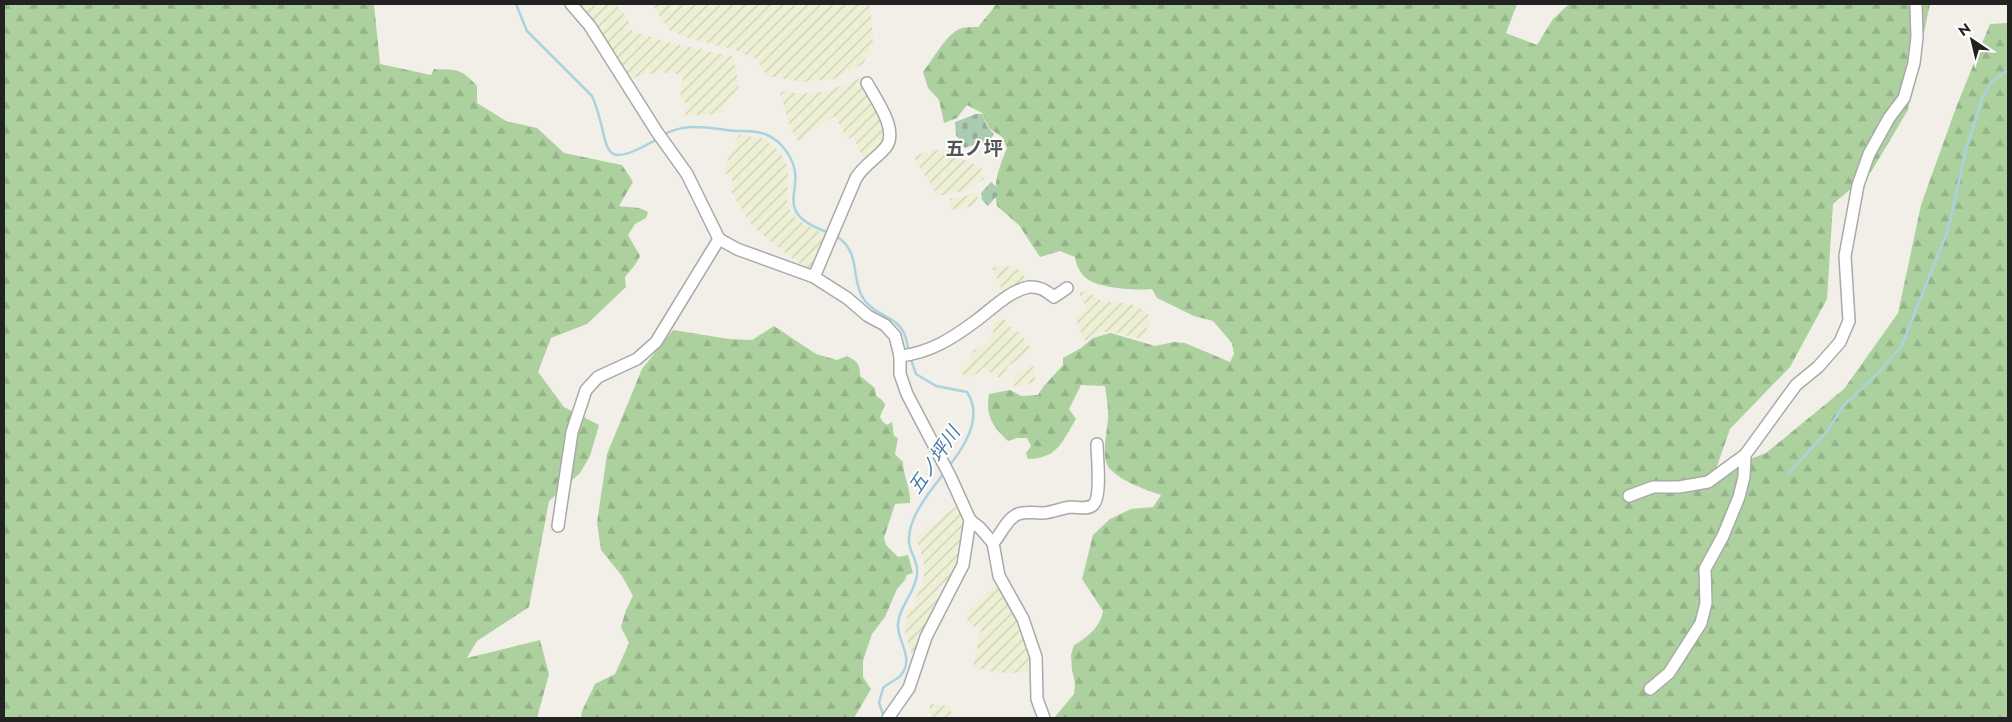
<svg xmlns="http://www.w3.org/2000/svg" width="2012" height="722" font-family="Jost,'Noto Sans JP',sans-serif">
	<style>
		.farmland { fill: url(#farmland-furrows) }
		.forest { fill: url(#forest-firs) }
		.cemetery { fill: url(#cemetery-stones) }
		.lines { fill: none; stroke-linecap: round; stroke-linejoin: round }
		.stream { stroke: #aad3df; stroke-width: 2.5 }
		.minor-casing { stroke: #a9a9a9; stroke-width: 14 }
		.minor { stroke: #fff; stroke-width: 11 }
		.labels { text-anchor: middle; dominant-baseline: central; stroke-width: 4; stroke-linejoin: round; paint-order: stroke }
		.neighbourhood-label { font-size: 19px; font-weight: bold; fill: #555; stroke: #fff }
		.water-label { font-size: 19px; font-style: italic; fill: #4a7aab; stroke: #fff }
	</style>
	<defs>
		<pattern id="farmland-furrows" width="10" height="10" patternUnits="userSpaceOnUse" patternTransform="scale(1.25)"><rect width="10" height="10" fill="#eef0d5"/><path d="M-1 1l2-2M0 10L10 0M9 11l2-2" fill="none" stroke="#ccceb7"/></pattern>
		<pattern id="forest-firs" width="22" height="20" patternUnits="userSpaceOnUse" patternTransform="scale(1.25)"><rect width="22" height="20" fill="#add19e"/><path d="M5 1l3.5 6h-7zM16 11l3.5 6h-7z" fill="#95b388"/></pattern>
		<pattern id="cemetery-stones" width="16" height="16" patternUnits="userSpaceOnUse" patternTransform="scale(1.25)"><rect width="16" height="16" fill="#aacbaf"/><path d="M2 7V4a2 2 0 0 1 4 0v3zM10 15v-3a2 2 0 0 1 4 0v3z" fill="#92ae96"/></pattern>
	</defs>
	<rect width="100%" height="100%" fill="#f2efe9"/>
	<g class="farmland">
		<polygon points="579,4 615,4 627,17 632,31 667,42 734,57 739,87 719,114 685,116 689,104 680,101 683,75 659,72 631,78"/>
		<polygon points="652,4 869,4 871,14 873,44 863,64 834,79 803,82 767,76 756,59 735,50 691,39 669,30"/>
		<polygon points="860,78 883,119 885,138 882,147 864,159 853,137 847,139 835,116 817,126 799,142 791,129 780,94 783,91 800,94 827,91"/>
		<polygon points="739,135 762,138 774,146 782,156 788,167 787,202 791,213 801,222 827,236 812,270 796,261 763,235 751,224 732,193 732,179 723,170 732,151 734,143"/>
		<polygon points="950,148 962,159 981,168 984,174 984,179 967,190 938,196 915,160 914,156 928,152"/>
		<polygon points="977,193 978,197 975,204 969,207 951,210 950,199"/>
		<polygon points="1000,266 1015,267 1022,272 1027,284 1004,295 992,268"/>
		<polygon points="1080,292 1087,292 1102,301 1130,304 1138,307 1148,314 1150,320 1145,334 1141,339 1111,332 1100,332 1085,341 1074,316 1087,309 1080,295"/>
		<polygon points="1001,318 1006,321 1013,330 1020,333 1031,349 1024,356 1008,366 1001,379 983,367 979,372 966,380 960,370 969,363 973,351 985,344 990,338 993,333 993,323"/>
		<polygon points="1033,364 1036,382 1014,387 1016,372 1028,368"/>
		<polygon points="959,504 966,522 961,556 950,584 943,583 936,594 942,597 912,662 911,651 904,630 909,609 912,608 924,577 923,558 917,542 917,537 922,531 941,519"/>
		<polygon points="996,584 1025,636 1031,655 1028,672 1006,673 989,671 973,667 981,629 971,625 964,615 981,600"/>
		<polygon points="930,704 951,706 951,718 930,718"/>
	</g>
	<g class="forest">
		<path d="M4,4H374L380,64L431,75L434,69C457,70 461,68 477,86V103L506,121L537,128L564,153L622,165L633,182L619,206L639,208L648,212L646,218L635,224L628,235L640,256L635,265L625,277L626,287L587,324L551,338L538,372L564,407L599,425L590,456L580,473L549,501L529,607L477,641L467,658L540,640L549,674L537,718H4Z"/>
		<path d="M996,4H1517L1506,33L1537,45L1553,19L1569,4H1930L1908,110L1871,172L1833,204L1827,299L1790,367L1730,429L1715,472L1766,453L1844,389L1898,313L1921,205L1957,105L1990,24L2008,23V718H1054L1074,694L1075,683L1072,670L1071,655L1074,645C1087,638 1101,626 1103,611L1082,579L1093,535L1110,519L1131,509L1153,507L1161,495C1144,489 1124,483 1110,469C1099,457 1109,428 1108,413C1108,404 1106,395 1105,386L1081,385L1069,409L1076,419C1062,442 1058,458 1028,459L1026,453L1031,446L1027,438H1017L1008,441C993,427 985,416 989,394L1010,390L1021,396L1038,395L1043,387L1063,365V358L1081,348L1093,338L1111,333L1155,346L1174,342L1185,343L1230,362L1234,354L1232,343L1213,321L1194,316L1157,298L1152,289C1137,291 1101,288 1089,280C1081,276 1076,265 1075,257L1060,251L1040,257L1019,225L997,206C993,183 998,170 1007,148L1002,137L989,128L982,113L967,105L957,118L944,123L939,100L928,88L923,72C933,60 946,33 962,28C966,27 973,27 978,27L992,10Z"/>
		<path d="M774,326L816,354L837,360L847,356C856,360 861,365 860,376L875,388L876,396L881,399L885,404L880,417L883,422L887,425L892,422L894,436L898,438L895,454L903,462C903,476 911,488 910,503L895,504L884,538L886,545L898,557L908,555L913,573L907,575L905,580L897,589L885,617L872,634L863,661V677L871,689L854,718H581L582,711L595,684L615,674L629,643L621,627L626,610L633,596L622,576L601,550L597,523L607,454L642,369L673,330L729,339L752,340Z"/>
	</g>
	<g class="cemetery">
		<path d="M976,114H982L987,126L994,134C987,145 976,143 965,148L956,135L955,122Z"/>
		<polygon points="991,182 1001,191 988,206 982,200 981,193"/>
	</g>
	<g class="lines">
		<g class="stream">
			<path d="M516,4L527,31L592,96C613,143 593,177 659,138"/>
			<path d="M663,135C684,123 704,127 727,130C739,132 753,130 765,134C783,141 798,163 795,183C795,192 791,200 795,209C800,222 817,228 829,233"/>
			<path d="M836,236C862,252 850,278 863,298C872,314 896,316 904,333C907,339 907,346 909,352"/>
			<path d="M910,357L916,374L936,386L967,392C983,416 966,445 949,466"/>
			<polyline points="1788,474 1828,430 1843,406 1876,375 1901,347 1948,230 1966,149 1982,99 1991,82 2008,70"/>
			<path d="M884,717L879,703L883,688C888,683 897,680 901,675C915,657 897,642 898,624C899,606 915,593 917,575C919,562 910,554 909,542C907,518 931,490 945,472"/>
		</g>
		<defs>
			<g id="minor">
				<polyline points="571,4 590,26 657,132 687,174 719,239 737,249 814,277 847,298 868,316 885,325 895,336 900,356 900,374 907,394 950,476 970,520 963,565 926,637 909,688 888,718"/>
				<path d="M814,277L856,178C864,165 877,158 886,147C899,130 875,98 867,83"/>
				<path d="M900,356C930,353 953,338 977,320C993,308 1009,291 1029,287C1040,286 1046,291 1054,297L1067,288"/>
				<polyline points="1629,496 1653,487 1679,487 1708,482 1745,455 1796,385 1818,367 1840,342 1849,321 1845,256 1858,185 1869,154 1889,118 1904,98 1914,63 1917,37 1916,4"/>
				<polyline points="970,520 980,528 993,543 999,576 1023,619 1036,657 1037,699 1044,718"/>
				<polyline points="558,526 572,432 586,390 598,377 637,359 656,342 719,239"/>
				<path d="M993,543C1001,535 1006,519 1018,514C1026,511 1036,513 1044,513C1053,512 1062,508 1071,507C1078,507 1087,510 1093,505C1102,497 1097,457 1097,444"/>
				<polyline points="1650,689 1669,673 1701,623 1706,603 1705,569 1723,536 1739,497 1744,477 1745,455"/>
			</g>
		</defs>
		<use href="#minor" class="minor-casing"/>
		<use href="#minor" class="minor"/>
	</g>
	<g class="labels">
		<g class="neighbourhood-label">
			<text x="974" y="148">五ノ坪</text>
		</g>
		<g class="water-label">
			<text transform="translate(934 460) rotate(-56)">五ノ坪川</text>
		</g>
	</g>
	<rect width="2012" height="722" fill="none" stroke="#222222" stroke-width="10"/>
	<g transform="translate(1972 40) rotate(325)" stroke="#ffffff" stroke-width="4" paint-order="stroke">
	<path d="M0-4L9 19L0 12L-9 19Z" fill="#222222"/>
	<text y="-8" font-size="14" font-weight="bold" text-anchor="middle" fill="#222222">N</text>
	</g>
</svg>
